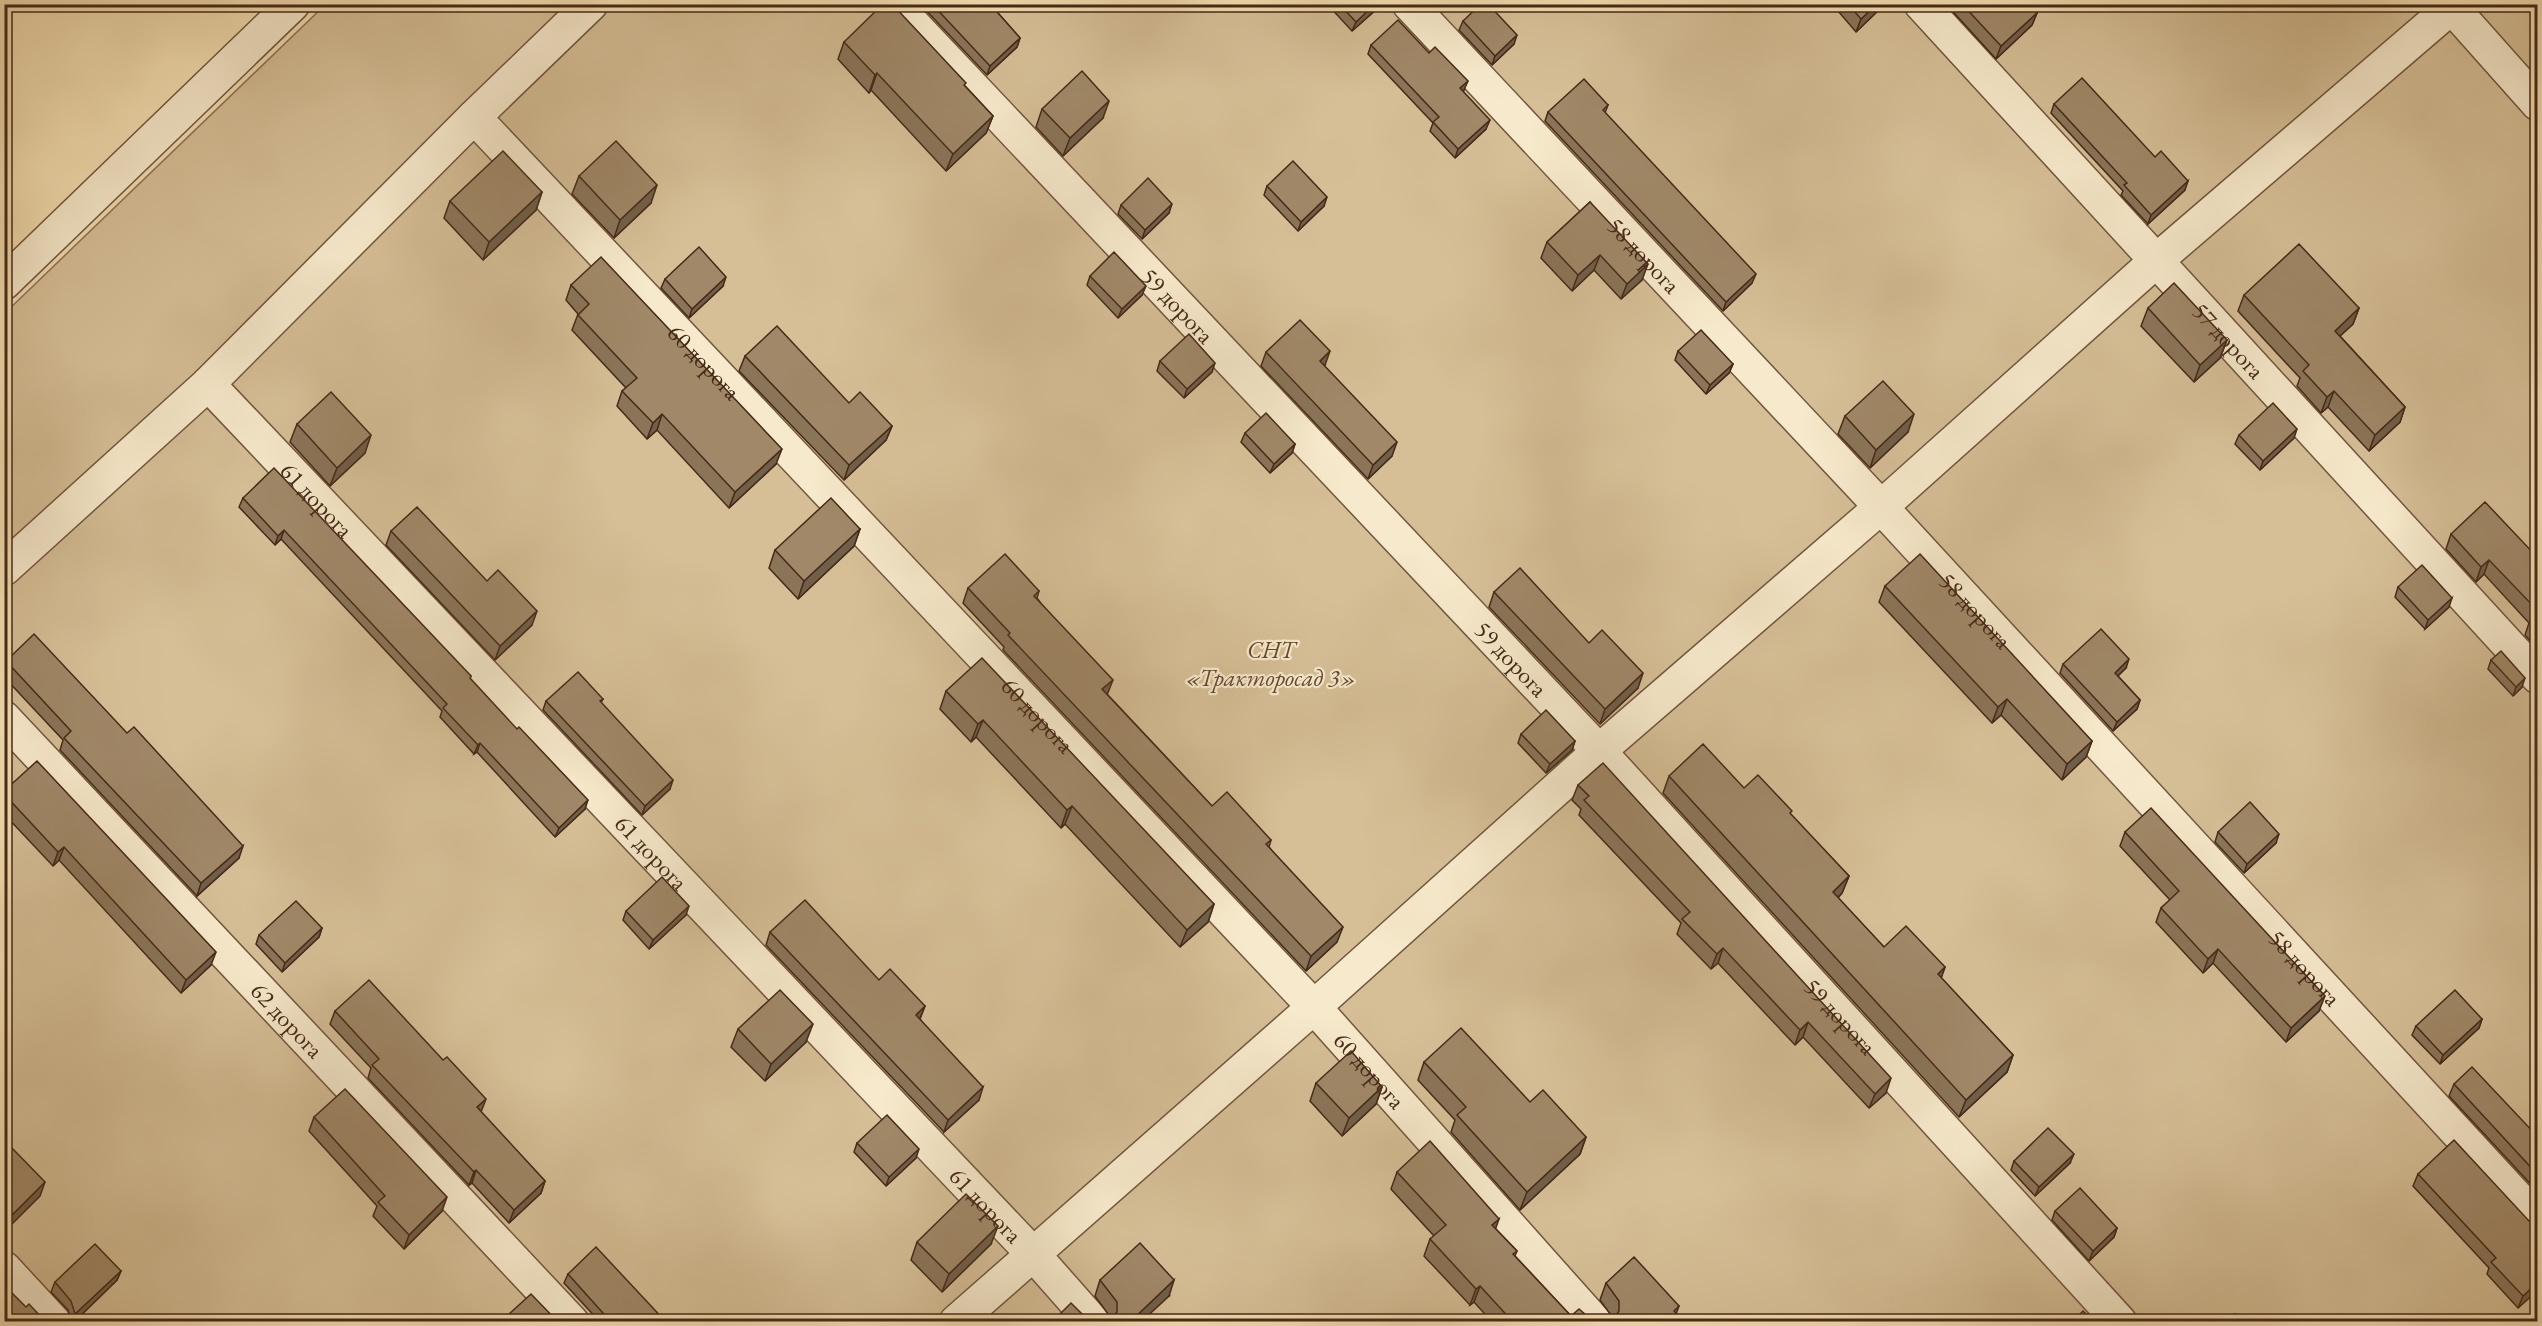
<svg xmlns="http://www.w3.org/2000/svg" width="2542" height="1326" font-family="'EB Garamond',serif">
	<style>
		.green { fill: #d6bf97; stroke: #8e7458; stroke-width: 1.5 }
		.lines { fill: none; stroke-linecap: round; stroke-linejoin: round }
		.minor-casing { stroke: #71573e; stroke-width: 36 }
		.minor { stroke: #f7eacc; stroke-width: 33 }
		.wall { fill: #8a7559; stroke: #462a18; stroke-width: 1.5 }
		.shaded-wall { fill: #705f49; stroke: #462a18; stroke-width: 1.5 }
		.building { fill: #a08868; stroke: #462a18; stroke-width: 1.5 }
		.labels { text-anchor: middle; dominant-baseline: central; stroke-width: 4.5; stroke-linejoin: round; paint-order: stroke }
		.street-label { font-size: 24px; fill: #462a18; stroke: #f7eacc }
		.park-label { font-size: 24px; font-style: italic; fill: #634831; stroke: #f7eacc }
	</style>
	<rect width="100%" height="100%" fill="#f3deb1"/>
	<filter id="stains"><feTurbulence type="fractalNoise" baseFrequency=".00333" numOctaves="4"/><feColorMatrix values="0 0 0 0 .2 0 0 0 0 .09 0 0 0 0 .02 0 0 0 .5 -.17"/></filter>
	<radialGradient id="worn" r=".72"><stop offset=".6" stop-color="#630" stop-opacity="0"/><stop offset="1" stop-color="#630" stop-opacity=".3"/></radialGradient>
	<polygon class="green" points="325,5 2537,5 2537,1321 5,1322 5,313"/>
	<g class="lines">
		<defs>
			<g id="minor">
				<path id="s1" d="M894,4L1599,751L2120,1322"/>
				<path id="s2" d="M1409,4L1881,507L2538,1220"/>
				<path id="s3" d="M1921,4L2538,677"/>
				<polyline points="2449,4 2538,104"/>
				<path id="s4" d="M474,117L1314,1007L1595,1322"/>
				<polyline points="4,283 293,4"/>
				<path id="s5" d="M208,384L1033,1254L1093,1322"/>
				<polyline points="4,569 208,384 474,117 591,4"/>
				<path id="s6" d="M4,718L572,1322"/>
				<polyline points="4,1268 54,1322"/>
				<polyline points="956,1322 1314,1007 1599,751 1881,507 2157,260 2455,4"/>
			</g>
		</defs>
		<use href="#minor" class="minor-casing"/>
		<use href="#minor" class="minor"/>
	</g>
	<g class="wall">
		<polygon points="920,4 990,4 1020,38 1017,47 987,75"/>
		<polygon points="1327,4 1380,4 1379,7 1352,31"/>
		<polygon points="1832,4 1885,4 1856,32"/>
		<polygon points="1946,4 2029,4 2037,13 2032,25 1996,59"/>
		<polygon points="1463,21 1514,44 1492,65 1459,30"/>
		<polygon points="844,42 965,86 993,116 986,133 946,171 871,90 869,93 838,59"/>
		<polygon points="1371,45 1464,90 1463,91 1486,129 1455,158 1430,131 1433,123 1368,54"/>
		<polygon points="2054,104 2155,157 2185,190 2148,224 2121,195 2123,191 2051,113"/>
		<polygon points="1608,105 1605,113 1752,283 1723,311 1545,121 1548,112"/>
		<polygon points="1042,109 1103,118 1063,156 1036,127"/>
		<polygon points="579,176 651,203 614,238 572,194"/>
		<polygon points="1267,186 1324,206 1298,231 1264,195"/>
		<polygon points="542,192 536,210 483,260 444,218 450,201"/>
		<polygon points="1590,202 1642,280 1621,299 1594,270 1572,291 1541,258 1547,242"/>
		<polygon points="1121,205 1169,213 1142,239 1118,214"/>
		<polygon points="1090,276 1142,295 1118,318 1087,285"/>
		<polygon points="665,279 723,286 689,318 661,288"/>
		<polygon points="571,285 776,464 729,508 657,430 647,439 617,406 622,391 626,388 572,330 578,314 566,300"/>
		<polygon points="2244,295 2359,308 2353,324 2340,336 2405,407 2400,422 2369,451 2328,407 2321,413 2297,386 2300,378 2238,311"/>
		<polygon points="2148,308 2227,340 2220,358 2194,382 2141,326"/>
		<polygon points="1678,351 1733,364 1729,373 1706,394 1675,360"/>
		<polygon points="1266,352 1325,365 1324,366 1392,456 1368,479 1261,366"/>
		<polygon points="745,356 849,403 892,426 886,440 844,480 739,371"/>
		<polygon points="1160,361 1212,372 1184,398 1157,371"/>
		<polygon points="1845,416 1908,432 1870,468 1838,434"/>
		<polygon points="297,424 365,453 330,486 290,442"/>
		<polygon points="1245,433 1295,444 1292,453 1270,473 1241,442"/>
		<polygon points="2239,435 2294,438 2260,470 2235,444"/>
		<polygon points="243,498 471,676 470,679 585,809 555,837 477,752 474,754 440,717 442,711 281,539 275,545 239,507"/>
		<polygon points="860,529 854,546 798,599 769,568 775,550"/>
		<polygon points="391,531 487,581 532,625 495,660 386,545"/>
		<polygon points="2451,534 2538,558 2538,649 2525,635 2529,623 2484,574 2476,582 2446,549"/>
		<polygon points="1885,586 2092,741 2086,757 2062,780 2001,715 1992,723 1879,602"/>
		<polygon points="2398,587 2449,607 2425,629 2395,597"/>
		<polygon points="968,588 1039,591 1037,598 1107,694 1212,806 1271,840 1269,847 1337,942 1306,971 1003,650 1004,647 963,603"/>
		<polygon points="1494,592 1589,643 1638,688 1600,724 1489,607"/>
		<polygon points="2491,660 2522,687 2513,696 2488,669"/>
		<polygon points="6,661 239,858 197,896 60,750 63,740 4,677 4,664"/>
		<polygon points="2063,664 2126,668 2118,676 2140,700 2137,709 2113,731 2060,673"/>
		<polygon points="946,691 1214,904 1208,922 1180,947 1065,824 1061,828 976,737 971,742 940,709"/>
		<polygon points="603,699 601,703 670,789 642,815 543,710 546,701"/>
		<polygon points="1521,734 1575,741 1572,750 1546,773 1518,743"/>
		<polygon points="1669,776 1744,788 1791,815 1849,876 1842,893 1838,898 1884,947 1945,967 1941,978 2013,1055 2007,1072 1959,1117 1663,793"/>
		<polygon points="1578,785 1886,1093 1869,1108 1803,1037 1795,1045 1718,963 1711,969 1677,934 1681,923 1579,815 1581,809 1572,800"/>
		<polygon points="4,791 211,965 181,993 59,860 53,866 4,814"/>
		<polygon points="2125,832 2319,1011 2286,1042 2213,963 2203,973 2156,922 2161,908 2170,900 2120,846"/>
		<polygon points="2218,832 2276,843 2244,873 2215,842"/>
		<polygon points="626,911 686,915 649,949 623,920"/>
		<polygon points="322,928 319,937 282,972 256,944 259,935"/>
		<polygon points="770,932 879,980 925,1006 920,1019 979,1100 944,1132 766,945"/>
		<polygon points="335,1011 481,1112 545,1181 541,1193 509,1223 472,1183 469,1185 368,1078 371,1068 330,1024"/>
		<polygon points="2482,1019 2479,1028 2440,1064 2412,1035 2416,1026"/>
		<polygon points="738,1029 806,1042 765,1081 731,1047"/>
		<polygon points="1424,1062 1530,1102 1586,1137 1580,1154 1520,1210 1451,1132 1455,1120 1418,1080"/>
		<polygon points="1316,1083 1382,1087 1376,1104 1342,1136 1310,1101"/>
		<polygon points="2454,1084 2538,1137 2538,1192 2449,1096"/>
		<polygon points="314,1117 442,1211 404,1249 373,1216 377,1206 309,1131"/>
		<polygon points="857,1143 916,1158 886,1186 854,1152"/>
		<polygon points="2014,1161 2070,1163 2035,1196 2011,1170"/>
		<polygon points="1397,1172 1495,1228 1517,1251 1515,1256 1571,1316 1594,1322 1492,1322 1474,1302 1470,1305 1424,1256 1430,1239 1434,1236 1391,1189"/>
		<polygon points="2418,1174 2529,1221 2538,1226 2538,1290 2518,1308 2487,1274 2489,1268 2413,1186"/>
		<polygon points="2055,1211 2117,1228 2114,1237 2089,1261 2052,1220"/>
		<polygon points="917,1242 991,1244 942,1292 911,1260"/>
		<polygon points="121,1271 117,1280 74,1322 72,1322 68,1310 51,1292 55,1282"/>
		<polygon points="568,1274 666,1322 600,1322 564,1283"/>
		<polygon points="1100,1280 1169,1296 1111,1320 1111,1318 1095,1296"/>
		<polygon points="1606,1283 1679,1306 1676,1314 1613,1319 1613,1318 1600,1300"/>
		<polygon points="508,1315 558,1322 506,1322"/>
	</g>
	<g class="shaded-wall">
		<polygon points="1375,4 1380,4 1379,7 1352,31 1356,22"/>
		<polygon points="1877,4 1885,4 1856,32 1861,19"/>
		<polygon points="2037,13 2032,25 1996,59 2001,46"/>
		<polygon points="1517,35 1514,44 1492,65 1495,56"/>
		<polygon points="1020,38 1017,47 987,75 990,66"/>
		<polygon points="877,73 871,90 869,93 875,75"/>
		<polygon points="1468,81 1464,90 1457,97 1460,88"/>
		<polygon points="1109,101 1103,118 1063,156 1070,138"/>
		<polygon points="993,116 986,133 946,171 953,154"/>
		<polygon points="1490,120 1486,129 1455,158 1458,149"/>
		<polygon points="2188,181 2185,190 2148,224 2151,215"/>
		<polygon points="657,185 651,203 614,238 620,220"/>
		<polygon points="542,192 536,210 483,260 489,242"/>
		<polygon points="1327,197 1324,206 1298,231 1301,222"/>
		<polygon points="1172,204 1169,213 1142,239 1145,230"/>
		<polygon points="1600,255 1594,270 1572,291 1578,275"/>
		<polygon points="1648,264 1642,280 1621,299 1627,284"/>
		<polygon points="1756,274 1752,283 1723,311 1726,302"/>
		<polygon points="726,277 723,286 689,318 692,309"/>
		<polygon points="1146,286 1142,295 1118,318 1122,309"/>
		<polygon points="2359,308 2353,324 2329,346 2335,331"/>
		<polygon points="2227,340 2220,358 2194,382 2200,365"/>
		<polygon points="1330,351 1325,365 1315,375 1320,361"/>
		<polygon points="1215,363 1212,372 1184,398 1187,389"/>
		<polygon points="1733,364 1729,373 1706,394 1710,385"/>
		<polygon points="2334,391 2328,407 2321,413 2327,397"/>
		<polygon points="2405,407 2400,422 2369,451 2375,435"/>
		<polygon points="662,414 657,430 647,439 653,423"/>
		<polygon points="1914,414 1908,432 1870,468 1876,450"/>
		<polygon points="892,426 886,440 844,480 849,465"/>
		<polygon points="2297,429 2294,438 2260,470 2263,461"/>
		<polygon points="371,435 365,453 330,486 337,468"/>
		<polygon points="1397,442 1392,456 1368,479 1373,465"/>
		<polygon points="1295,444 1292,453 1270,473 1274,464"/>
		<polygon points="782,449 776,464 729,508 735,492"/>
		<polygon points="860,529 854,546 798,599 804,581"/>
		<polygon points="284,530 281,539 275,545 278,536"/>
		<polygon points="2489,560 2484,574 2476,582 2481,567"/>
		<polygon points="2452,598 2449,607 2425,629 2428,620"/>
		<polygon points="537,611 532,625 495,660 500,646"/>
		<polygon points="2129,659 2126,668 2111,682 2115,673"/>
		<polygon points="1643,673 1638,688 1600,724 1605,709"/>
		<polygon points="2525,678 2522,687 2513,696 2516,687"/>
		<polygon points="1113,680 1107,695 1102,689"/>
		<polygon points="2007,699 2001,715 1992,723 1998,707"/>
		<polygon points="2140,700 2137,709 2113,731 2117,722"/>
		<polygon points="983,720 976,737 971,742 978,724"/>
		<polygon points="1575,741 1572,750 1546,773 1550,764"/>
		<polygon points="2092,741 2086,757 2062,780 2067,764"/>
		<polygon points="480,743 477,752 474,754 478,745"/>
		<polygon points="673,780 670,789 642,815 645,806"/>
		<polygon points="588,800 585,809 555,837 559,828"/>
		<polygon points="1072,806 1065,824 1061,828 1067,810"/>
		<polygon points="2279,834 2276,843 2244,873 2247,864"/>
		<polygon points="243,846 239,858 197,896 201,883"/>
		<polygon points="64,847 59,860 53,866 58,852"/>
		<polygon points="1849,876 1842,893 1826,909 1833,892"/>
		<polygon points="1214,904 1208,922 1180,947 1187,930"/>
		<polygon points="689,906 686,915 649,949 653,940"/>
		<polygon points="1343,927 1337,942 1306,971 1311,956"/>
		<polygon points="322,928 319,937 282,972 285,963"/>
		<polygon points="1723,948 1718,963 1711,969 1717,954"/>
		<polygon points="2218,949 2213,963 2203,973 2208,959"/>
		<polygon points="216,952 211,965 181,993 186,980"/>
		<polygon points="1945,967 1939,984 1938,974"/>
		<polygon points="2325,996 2319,1011 2286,1042 2291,1028"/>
		<polygon points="925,1006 920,1018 911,1027 916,1015"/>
		<polygon points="2482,1019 2479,1028 2440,1064 2443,1055"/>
		<polygon points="1808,1022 1803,1037 1795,1045 1800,1030"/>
		<polygon points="813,1024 806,1042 765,1081 771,1064"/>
		<polygon points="2013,1055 2007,1072 1959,1117 1966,1100"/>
		<polygon points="1891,1078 1886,1093 1869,1108 1875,1094"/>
		<polygon points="983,1087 979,1100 944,1132 948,1120"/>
		<polygon points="1382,1087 1376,1104 1342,1136 1349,1118"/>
		<polygon points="486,1099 481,1112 477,1107"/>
		<polygon points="1586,1137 1580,1154 1520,1210 1527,1192"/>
		<polygon points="919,1149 916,1158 886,1186 889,1177"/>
		<polygon points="2074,1154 2070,1163 2035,1196 2039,1187"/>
		<polygon points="476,1170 472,1183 469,1185 474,1172"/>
		<polygon points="545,1181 541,1193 509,1223 514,1210"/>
		<polygon points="45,1182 40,1196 4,1232 4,1223"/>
		<polygon points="447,1197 442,1211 404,1249 409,1235"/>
		<polygon points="1499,1219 1493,1236 1492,1225"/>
		<polygon points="998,1226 991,1244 942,1292 949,1274"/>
		<polygon points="2117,1228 2114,1237 2089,1261 2093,1251"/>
		<polygon points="121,1271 117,1280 74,1322 73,1322 75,1314"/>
		<polygon points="1174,1280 1169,1296 1141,1322 1130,1322"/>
		<polygon points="2538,1282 2538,1290 2518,1308 2523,1296"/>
		<polygon points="1480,1286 1474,1302 1470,1305 1476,1289"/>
	</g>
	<g class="building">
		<polygon points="883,4 892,4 966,83 964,85 993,116 953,154 877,73 875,75 844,42"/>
		<polygon points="932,4 990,4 1020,38 990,66"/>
		<polygon points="1339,4 1375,4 1356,22"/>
		<polygon points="1481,4 1488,4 1517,35 1495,56 1463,21"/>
		<polygon points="1848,4 1877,4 1861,19"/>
		<polygon points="1962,4 2029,4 2037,13 2001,46"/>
		<polygon points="1398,20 1429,53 1435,47 1468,81 1460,88 1490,120 1458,149 1433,122 1439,117 1371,45"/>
		<polygon points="1082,71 1109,101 1070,138 1042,109"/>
		<polygon points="2082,78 2155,157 2161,151 2188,181 2151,215 2124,185 2127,183 2054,104"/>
		<polygon points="1584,79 1608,105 1603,110 1756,274 1726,302 1548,112"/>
		<polygon points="616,141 657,185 620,220 579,176"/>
		<polygon points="503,151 542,192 489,242 450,201"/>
		<polygon points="1293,161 1327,197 1301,222 1267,186"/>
		<polygon points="1148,178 1172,204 1145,230 1121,205"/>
		<polygon points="1590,202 1648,264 1627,284 1600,255 1578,275 1547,242"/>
		<polygon points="2299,244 2359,308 2335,331 2405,407 2375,435 2334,391 2327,397 2303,371 2309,365 2244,295"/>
		<polygon points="699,247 726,277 692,309 665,279"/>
		<polygon points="1114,252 1146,286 1122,309 1090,276"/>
		<polygon points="601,257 782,449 735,492 662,414 653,423 622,391 637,378 578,315 589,304 571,285"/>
		<polygon points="2174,283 2227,340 2200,365 2148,308"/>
		<polygon points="1300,320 1330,351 1320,361 1397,442 1373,465 1266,352"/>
		<polygon points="777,326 849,403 860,392 892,426 849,465 745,356"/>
		<polygon points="1701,330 1733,364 1710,385 1678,351"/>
		<polygon points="1189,334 1215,363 1187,389 1160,361"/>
		<polygon points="1883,381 1914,414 1876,450 1845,416"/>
		<polygon points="331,392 371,435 337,468 297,424"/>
		<polygon points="2273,403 2297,429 2263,461 2239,435"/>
		<polygon points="1266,413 1295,444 1274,464 1245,433"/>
		<polygon points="274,468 471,676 470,678 517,729 519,727 588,800 559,828 480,743 478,745 443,708 447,704 284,530 278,536 243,498"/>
		<polygon points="831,498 860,529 804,581 775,550"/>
		<polygon points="2485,502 2538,558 2538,611 2489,560 2481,567 2451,534"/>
		<polygon points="417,507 487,581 498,570 537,611 500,646 391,531"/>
		<polygon points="1005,554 1039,591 1034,596 1113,680 1102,689 1212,806 1227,792 1271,840 1266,844 1343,927 1311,956 1008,635 1010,633 968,588"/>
		<polygon points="1920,554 2092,741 2067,764 2007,699 1998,707 1885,586"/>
		<polygon points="2422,565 2452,598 2428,620 2398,587"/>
		<polygon points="1520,568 1589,643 1602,630 1643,673 1605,709 1494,592"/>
		<polygon points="2538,613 2538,628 2530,620"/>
		<polygon points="2101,629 2129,659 2115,673 2140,700 2117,722 2063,664"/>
		<polygon points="34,634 127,733 134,727 243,846 201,883 64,738 71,731 6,661"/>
		<polygon points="2501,651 2525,678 2516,687 2491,660"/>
		<polygon points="982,658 1214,904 1187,930 1072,806 1067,810 983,720 978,724 946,691"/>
		<polygon points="578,672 603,699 600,701 673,780 645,806 546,701"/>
		<polygon points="1546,710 1575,741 1550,764 1521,734"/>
		<polygon points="1703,744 1744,788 1758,775 1792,811 1790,813 1849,876 1833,892 1884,947 1906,926 1945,967 1938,974 2013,1055 1966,1100 1669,776"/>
		<polygon points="37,761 216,952 186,980 64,847 58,852 4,794 4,791"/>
		<polygon points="1603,763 1891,1078 1875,1094 1808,1022 1800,1030 1723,948 1717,954 1682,919 1690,912 1584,800 1589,796 1578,785"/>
		<polygon points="2250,802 2279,834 2247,864 2218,832"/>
		<polygon points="2151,808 2325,996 2291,1028 2218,949 2208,959 2161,908 2179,891 2125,832"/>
		<polygon points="662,877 689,906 653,940 626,911"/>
		<polygon points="805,900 879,980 890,969 925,1006 916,1015 983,1087 948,1120 770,932"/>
		<polygon points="296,901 322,928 285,963 259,935"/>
		<polygon points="369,980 443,1060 447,1057 486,1099 477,1107 545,1181 514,1210 476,1170 474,1172 372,1065 379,1059 335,1011"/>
		<polygon points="780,990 813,1024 771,1064 738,1029"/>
		<polygon points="2455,990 2482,1019 2443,1055 2416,1026"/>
		<polygon points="1461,1028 1530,1102 1543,1090 1586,1137 1527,1192 1457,1115 1466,1107 1424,1062"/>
		<polygon points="1351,1051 1382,1087 1349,1118 1316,1083"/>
		<polygon points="2472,1067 2538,1137 2538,1175 2454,1084"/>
		<polygon points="345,1089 447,1197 409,1235 378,1202 385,1196 314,1117"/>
		<polygon points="887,1115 919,1149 889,1177 857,1143"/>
		<polygon points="2048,1128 2074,1154 2039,1187 2014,1161"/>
		<polygon points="2454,1140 2529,1221 2538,1226 2538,1282 2523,1296 2491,1262 2496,1258 2418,1174"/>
		<polygon points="1430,1141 1499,1219 1492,1225 1517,1251 1513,1254 1571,1316 1579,1309 1594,1322 1513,1322 1480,1286 1476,1289 1430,1239 1446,1225 1397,1172"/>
		<polygon points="10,1146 45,1182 4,1223 4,1151"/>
		<polygon points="2080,1188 2117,1228 2093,1251 2055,1211"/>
		<polygon points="966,1194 998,1226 949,1274 917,1242"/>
		<polygon points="1140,1243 1174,1280 1130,1322 1109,1322 1111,1320 1117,1312 1117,1302 1100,1280"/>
		<polygon points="95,1244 121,1271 75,1314 71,1301 55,1282"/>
		<polygon points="596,1247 666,1322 611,1322 568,1274"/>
		<polygon points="1634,1257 1679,1306 1674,1311 1684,1322 1609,1322 1614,1319 1619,1311 1619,1301 1606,1283"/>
		<polygon points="4,1285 26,1307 29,1304 46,1322 4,1322"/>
		<polygon points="531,1294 558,1322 514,1322 508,1315"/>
		<polygon points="1071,1303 1090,1322 1052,1322"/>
		<polygon points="2083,1311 2094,1322 2072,1322"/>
		<polygon points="2235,1314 2242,1322 2228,1322"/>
	</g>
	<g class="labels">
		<g class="street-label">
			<text stroke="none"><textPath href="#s2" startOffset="344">58 дорога</textPath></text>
			<text stroke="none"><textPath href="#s1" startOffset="414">59 дорога</textPath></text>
			<text stroke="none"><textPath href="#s3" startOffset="456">57 дорога</textPath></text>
			<text stroke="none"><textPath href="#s4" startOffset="336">60 дорога</textPath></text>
			<text stroke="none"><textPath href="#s5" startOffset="159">61 дорога</textPath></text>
			<text stroke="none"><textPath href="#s2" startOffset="830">58 дорога</textPath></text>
			<text stroke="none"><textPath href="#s1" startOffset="900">59 дорога</textPath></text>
			<text stroke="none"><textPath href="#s4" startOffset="822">60 дорога</textPath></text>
			<text stroke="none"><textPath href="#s5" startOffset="645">61 дорога</textPath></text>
			<text stroke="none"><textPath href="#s2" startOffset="1316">58 дорога</textPath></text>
			<text stroke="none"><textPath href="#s1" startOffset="1386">59 дорога</textPath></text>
			<text stroke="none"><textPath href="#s6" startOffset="414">62 дорога</textPath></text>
			<text stroke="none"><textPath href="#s4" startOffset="1308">60 дорога</textPath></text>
			<text stroke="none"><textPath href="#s5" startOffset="1131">61 дорога</textPath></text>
		</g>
		<g class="park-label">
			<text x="1271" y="649">СНТ<tspan x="1271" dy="28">«Тракторосад 3»</tspan></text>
		</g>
	</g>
	<rect width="2542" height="1326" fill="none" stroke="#f3deb1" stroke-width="24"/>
	<rect x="6" y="6" width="2530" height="1314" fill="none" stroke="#462a18" stroke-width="3"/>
	<rect x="12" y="12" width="2518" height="1302" fill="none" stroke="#462a18" stroke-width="1.5"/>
	<rect width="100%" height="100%" filter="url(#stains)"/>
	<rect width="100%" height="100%" fill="url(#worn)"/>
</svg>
